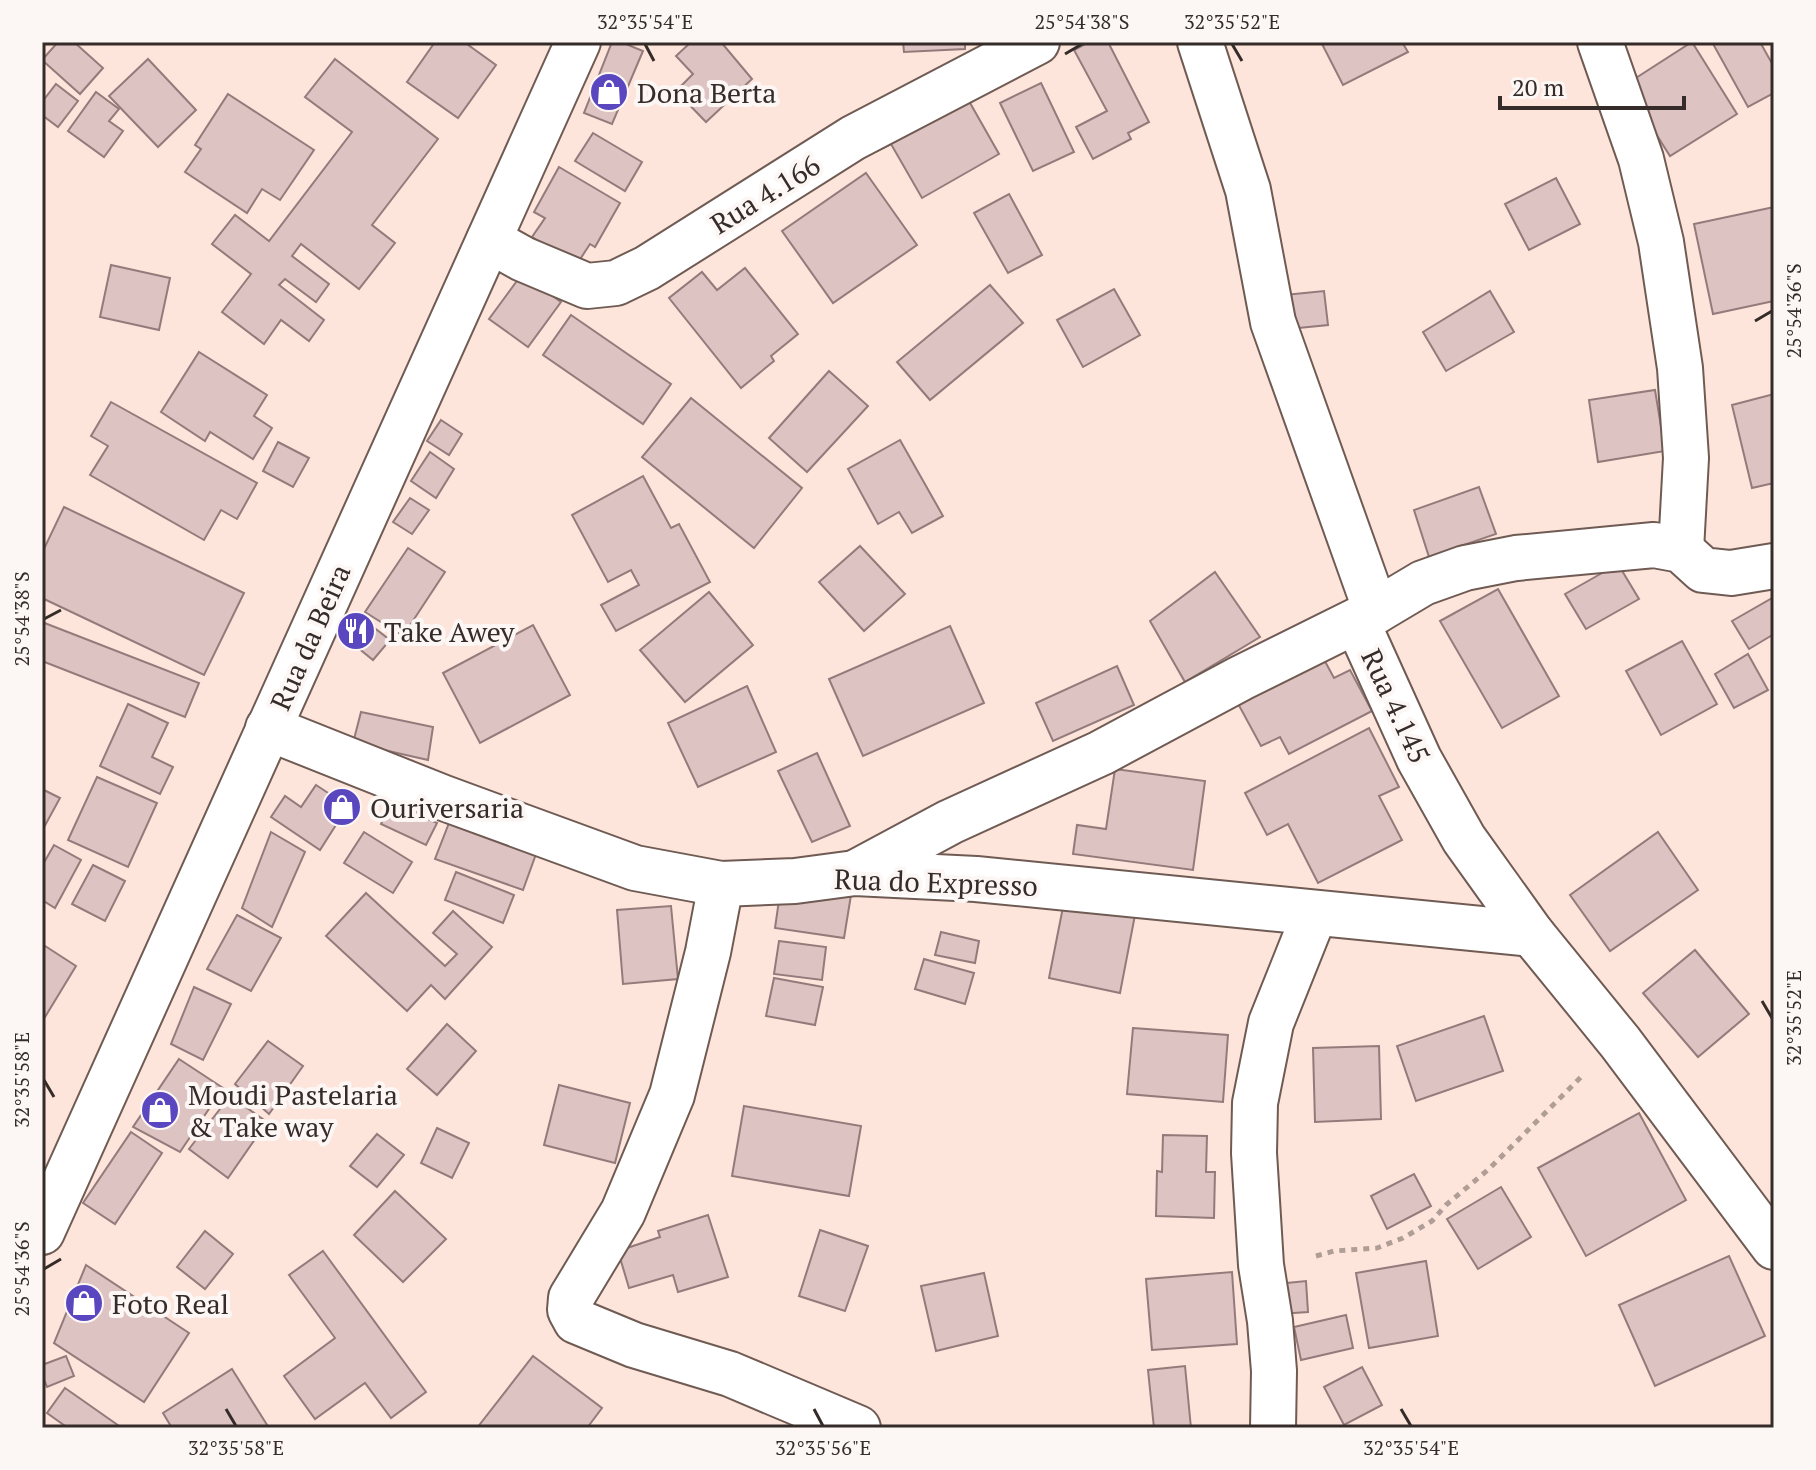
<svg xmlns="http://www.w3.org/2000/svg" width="1816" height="1470" font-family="'PT Serif',serif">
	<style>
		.building { fill: #ddc3c2; stroke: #937b7b; stroke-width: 2 }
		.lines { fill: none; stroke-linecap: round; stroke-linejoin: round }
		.street-casing { stroke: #6f5b53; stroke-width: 48 }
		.secondary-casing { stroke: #6f5b53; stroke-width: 48 }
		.path { stroke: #af9d96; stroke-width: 5; stroke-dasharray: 6 6; stroke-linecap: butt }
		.street { stroke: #fff; stroke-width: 44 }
		.secondary { stroke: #fff; stroke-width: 44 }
		.ticks { fill: none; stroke: #352c29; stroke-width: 3 }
		.labels { text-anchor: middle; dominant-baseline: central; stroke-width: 8; stroke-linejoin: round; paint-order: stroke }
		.poi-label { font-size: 28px; fill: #352c29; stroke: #fcf7f5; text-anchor: start }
		.street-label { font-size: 28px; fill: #352c29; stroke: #fcf7f5 }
		.neatline { fill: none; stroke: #352c29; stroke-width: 3 }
		.ticks-label { font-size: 20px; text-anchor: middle; fill: #352c29 }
	</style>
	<rect width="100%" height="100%" fill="#fde5db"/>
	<g class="building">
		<polygon points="58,42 74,42 103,68 80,94 42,60"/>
		<polygon points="435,42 464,42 496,65 458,118 407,82"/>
		<polygon points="612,42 621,42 643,51 612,124 584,113"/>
		<polygon points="691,42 721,42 752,79 706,122 676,91 693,74 676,56"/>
		<polygon points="903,42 965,42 965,49 904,52"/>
		<polygon points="1089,42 1108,42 1149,122 1128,133 1131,139 1093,159 1076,127 1107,111 1074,50"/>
		<polygon points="1321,42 1402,42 1408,52 1343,85"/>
		<polygon points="1692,42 1737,114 1670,156 1625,85"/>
		<polygon points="1712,42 1760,42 1774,67 1774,93 1748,107"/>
		<polygon points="148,59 196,110 158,147 109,96"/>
		<polygon points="335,59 438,139 372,225 395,243 359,289 301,244 292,256 329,284 316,302 285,279 279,285 324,320 309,341 281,320 264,344 222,312 251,274 212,244 235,215 269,241 352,132 305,97"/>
		<polygon points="1041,83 1074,152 1033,171 1000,103"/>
		<polygon points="56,84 78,101 58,127 42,115 42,102"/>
		<polygon points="961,87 999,154 922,198 891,144 877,151 869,139"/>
		<polygon points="96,92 119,109 109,121 123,131 104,157 68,131"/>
		<polygon points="228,94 314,150 280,200 262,189 247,213 185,172 201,149 195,145"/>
		<polygon points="593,133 642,162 625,191 575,161"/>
		<polygon points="559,167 620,203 595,247 590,244 577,264 532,237 545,218 534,212"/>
		<polygon points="866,173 917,245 833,303 782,231"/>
		<polygon points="1556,178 1580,224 1529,250 1505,204"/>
		<polygon points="1009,194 1042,255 1008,273 974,213"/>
		<polygon points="1774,207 1774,301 1713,314 1694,224"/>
		<polygon points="111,265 170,278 159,330 100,317"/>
		<polygon points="745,268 798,334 771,356 774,361 741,388 669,298 702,272 717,290"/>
		<polygon points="522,274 561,302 528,347 489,319"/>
		<polygon points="990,285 1023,323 930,400 897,362"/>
		<polygon points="1114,289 1140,335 1083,367 1057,320"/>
		<polygon points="1324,291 1328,325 1279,330 1275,296"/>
		<polygon points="1490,291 1514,332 1446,371 1423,332"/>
		<polygon points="571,315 671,384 643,424 543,355"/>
		<polygon points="199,352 267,395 254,416 272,428 253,459 210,432 205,441 161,412"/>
		<polygon points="829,371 868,406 807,472 769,438"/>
		<polygon points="1655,390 1665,451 1598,462 1589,400"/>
		<polygon points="1774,394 1774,483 1752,488 1732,405"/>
		<polygon points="691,398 802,488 754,548 642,457"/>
		<polygon points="111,402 257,483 237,519 221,510 204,540 90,475 108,446 91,436"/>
		<polygon points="441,420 462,434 449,455 427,441"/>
		<polygon points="900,440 943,516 912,533 899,512 878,524 848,469"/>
		<polygon points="278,442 309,458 293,487 263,471"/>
		<polygon points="430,452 454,469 436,498 411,481"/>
		<polygon points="643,476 671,528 679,524 710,582 616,631 601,605 639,585 631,570 608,582 572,515"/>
		<polygon points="1479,487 1496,534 1429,557 1414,510"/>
		<polygon points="410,498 429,510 412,534 393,522"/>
		<polygon points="64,507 244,593 204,675 42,598 42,553"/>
		<polygon points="860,546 905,594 864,631 819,582"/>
		<polygon points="408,548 445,572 403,636 365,612"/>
		<polygon points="1618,564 1639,599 1586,629 1565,594"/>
		<polygon points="1215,572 1260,637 1185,682 1150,621"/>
		<polygon points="1498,589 1559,696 1502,728 1440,621"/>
		<polygon points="709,592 753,645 685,702 640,650"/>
		<polygon points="1774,597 1774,634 1749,649 1732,621"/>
		<polygon points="364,620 390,640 373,660 347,639"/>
		<polygon points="42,622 199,683 185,717 42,661"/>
		<polygon points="533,625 570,695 480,743 443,673"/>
		<polygon points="950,626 984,703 863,756 829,679"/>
		<polygon points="1682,641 1717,704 1661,735 1626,671"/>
		<polygon points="1321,654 1334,678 1350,670 1372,711 1289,754 1280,737 1261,746 1236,700"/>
		<polygon points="1748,654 1768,690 1734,708 1715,674"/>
		<polygon points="1117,666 1134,705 1053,741 1036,703"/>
		<polygon points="747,686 776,752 698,787 668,723"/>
		<polygon points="128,704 168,723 152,757 173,767 160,794 100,766"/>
		<polygon points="361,712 433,727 428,760 353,743"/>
		<polygon points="1369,728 1399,787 1379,796 1402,840 1318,883 1288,824 1267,835 1245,793"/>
		<polygon points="817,753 850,826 812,842 778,771"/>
		<polygon points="1115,769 1205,781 1193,870 1073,854 1077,825 1106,829"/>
		<polygon points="97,777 157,803 128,867 68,840"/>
		<polygon points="316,785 348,806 320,850 271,817 285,796 301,807"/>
		<polygon points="42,789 60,798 42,831"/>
		<polygon points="391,802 437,823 426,845 381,824"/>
		<polygon points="449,823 536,854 523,890 435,859"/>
		<polygon points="271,832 305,852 272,927 242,908"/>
		<polygon points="364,832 412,862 393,893 344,863"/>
		<polygon points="1658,832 1698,890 1610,951 1570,895"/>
		<polygon points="54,845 81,860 55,908 42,900 42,866"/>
		<polygon points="93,865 125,881 105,921 72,904"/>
		<polygon points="456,872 514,895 503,923 445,900"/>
		<polygon points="781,886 851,895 844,938 775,928"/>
		<polygon points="366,893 445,966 457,954 433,933 453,911 492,947 445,999 431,985 407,1011 326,936"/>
		<polygon points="1064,902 1135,915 1120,993 1049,978"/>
		<polygon points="671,906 678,979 623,984 617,910"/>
		<polygon points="237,915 281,938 251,991 207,969"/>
		<polygon points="941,932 979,941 975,963 935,955"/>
		<polygon points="779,941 826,947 822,980 774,974"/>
		<polygon points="42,944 76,966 42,1022"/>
		<polygon points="1695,950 1749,1014 1698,1057 1643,993"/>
		<polygon points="924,959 974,973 965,1004 915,989"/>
		<polygon points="774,978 823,987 815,1025 766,1016"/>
		<polygon points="194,987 231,1004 203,1060 171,1044"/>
		<polygon points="1484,1016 1503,1071 1416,1101 1397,1046"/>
		<polygon points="447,1024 476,1051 437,1095 407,1069"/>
		<polygon points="1133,1028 1228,1035 1223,1102 1127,1094"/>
		<polygon points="268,1041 303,1066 269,1114 235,1084"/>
		<polygon points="1379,1046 1381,1119 1315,1122 1313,1048"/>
		<polygon points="179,1059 223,1088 180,1152 133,1127"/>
		<polygon points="559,1085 630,1103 615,1163 544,1145"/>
		<polygon points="230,1096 267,1122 228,1178 189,1149"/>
		<polygon points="744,1106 861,1126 849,1196 732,1176"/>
		<polygon points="1639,1113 1686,1200 1586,1256 1538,1168"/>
		<polygon points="437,1128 469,1143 452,1178 421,1163"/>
		<polygon points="131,1132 162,1153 115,1224 83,1203"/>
		<polygon points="377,1134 404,1155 377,1187 350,1166"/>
		<polygon points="1163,1135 1207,1136 1206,1172 1215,1172 1214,1218 1156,1216 1157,1171 1162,1172"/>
		<polygon points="1414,1174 1431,1206 1387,1229 1371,1196"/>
		<polygon points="1501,1187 1531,1237 1478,1269 1447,1219"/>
		<polygon points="395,1191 446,1239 403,1282 354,1235"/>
		<polygon points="708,1215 728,1277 678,1292 673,1275 629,1288 618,1251 660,1237 658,1231"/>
		<polygon points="820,1230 868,1246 845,1311 799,1296"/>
		<polygon points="205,1231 233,1254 205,1289 177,1267"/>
		<polygon points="323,1251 426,1392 391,1418 365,1383 315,1419 284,1376 335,1338 289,1275"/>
		<polygon points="1729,1256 1765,1336 1655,1386 1619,1305"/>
		<polygon points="1426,1261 1438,1336 1369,1348 1356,1273"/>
		<polygon points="86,1265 189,1333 144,1402 54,1343"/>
		<polygon points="1232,1272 1237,1344 1152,1350 1146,1279"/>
		<polygon points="984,1273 998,1336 936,1351 921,1286"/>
		<polygon points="1306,1281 1308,1312 1279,1314 1277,1284"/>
		<polygon points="1346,1315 1353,1348 1301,1360 1294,1327"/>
		<polygon points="66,1356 74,1376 47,1387 42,1375 42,1365"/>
		<polygon points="533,1356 602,1408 587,1428 477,1428"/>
		<polygon points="1185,1366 1191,1428 1154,1428 1148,1370"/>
		<polygon points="1362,1367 1382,1405 1344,1425 1324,1387"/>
		<polygon points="232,1369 269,1428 172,1428 163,1413"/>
		<polygon points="65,1388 122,1428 68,1428 47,1413"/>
	</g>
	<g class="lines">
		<defs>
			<g id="street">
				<polyline points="1600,42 1641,159 1661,242 1680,368 1686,458 1681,550"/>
				<polyline points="489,240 523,259 587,286 616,283 647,268 853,138 1037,42"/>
				<polyline points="1376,611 1423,583 1465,568 1516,558 1654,545 1681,550 1703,570 1731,573 1774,566"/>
				<polyline points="1357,622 1419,759 1464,839 1532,934 1620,1042 1774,1247"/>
				<polyline points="268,728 444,798 635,868 721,884 795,881 855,873 976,879 1532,934"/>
				<polyline points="855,873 950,822 1101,753 1241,678 1376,611 1273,322 1248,190 1200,42"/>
				<polyline points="721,884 708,952 672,1095 623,1212 571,1298 570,1310 576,1321 634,1345 730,1374 858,1428"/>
				<polyline points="1273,1428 1274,1371 1270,1321 1261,1265 1254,1153 1255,1103 1271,1023 1315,913"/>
			</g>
			<polyline id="secondary" points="42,1232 578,42"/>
		</defs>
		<use href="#street" class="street-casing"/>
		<use href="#secondary" class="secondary-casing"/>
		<polyline class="path" points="1316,1256 1334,1251 1377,1248 1403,1238 1432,1221 1446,1205 1489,1169 1581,1077"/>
		<use href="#street" class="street"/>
		<use href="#secondary" class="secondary"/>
	</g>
	<path class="ticks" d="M645,44L654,61M1232,44L1242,61M1065,54L1082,44M1755,321L1772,311M44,619L61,610M1762,1001L1772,1018M44,1080L54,1097M44,1269L61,1259M226,1409L236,1426M814,1409L823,1426M1401,1409L1411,1426"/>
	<defs>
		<symbol id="shop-disc" viewBox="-11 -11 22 22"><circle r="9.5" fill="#5a47bf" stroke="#fcf7f5"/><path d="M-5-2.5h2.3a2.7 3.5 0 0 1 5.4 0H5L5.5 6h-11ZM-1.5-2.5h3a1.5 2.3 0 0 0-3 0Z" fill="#fff"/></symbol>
		<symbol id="restaurant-disc" viewBox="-11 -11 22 22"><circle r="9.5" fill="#5a47bf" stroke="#fcf7f5"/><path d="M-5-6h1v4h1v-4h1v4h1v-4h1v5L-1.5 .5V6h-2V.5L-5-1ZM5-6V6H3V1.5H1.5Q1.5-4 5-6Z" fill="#fff"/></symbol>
	</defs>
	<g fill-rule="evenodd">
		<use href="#shop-disc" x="587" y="70" width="44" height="44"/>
		<use href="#restaurant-disc" x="334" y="609" width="44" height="44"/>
		<use href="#shop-disc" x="320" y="785" width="44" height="44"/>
		<use href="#shop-disc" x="138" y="1088" width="44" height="44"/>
		<use href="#shop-disc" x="62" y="1281" width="44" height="44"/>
	</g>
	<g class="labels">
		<g class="poi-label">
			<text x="637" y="92">Dona Berta</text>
			<text x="384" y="631">Take Awey</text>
			<text x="370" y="807">Ouriversaria</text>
			<text x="188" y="1094">Moudi Pastelaria<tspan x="188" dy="32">&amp; Take way</tspan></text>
			<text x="112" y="1303">Foto Real</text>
		</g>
		<g class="street-label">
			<text transform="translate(765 194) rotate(-32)">Rua 4.166</text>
			<text transform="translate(310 637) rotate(-66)">Rua da Beira</text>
			<text transform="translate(1396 706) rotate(65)">Rua 4.145</text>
			<text transform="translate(936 882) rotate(2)">Rua do Expresso</text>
		</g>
	</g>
	<rect width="1816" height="1470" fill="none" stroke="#fcf7f5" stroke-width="88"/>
	<path d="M1500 96v12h184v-12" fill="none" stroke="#352c29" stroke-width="4"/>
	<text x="1512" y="96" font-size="24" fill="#352c29" stroke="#fcf7f5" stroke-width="6" paint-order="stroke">20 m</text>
	<rect x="44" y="44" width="1728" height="1382" class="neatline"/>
	<g class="ticks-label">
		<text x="645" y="29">32°35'54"E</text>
		<text x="1082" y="29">25°54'38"S</text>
		<text x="1232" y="29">32°35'52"E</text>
		<text transform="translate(1794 311) rotate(-90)" y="7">25°54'36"S</text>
		<text transform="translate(22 619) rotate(-90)" y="7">25°54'38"S</text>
		<text transform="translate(1794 1018) rotate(-90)" y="7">32°35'52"E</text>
		<text transform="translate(22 1080) rotate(-90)" y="7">32°35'58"E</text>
		<text transform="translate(22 1269) rotate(-90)" y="7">25°54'36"S</text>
		<text x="236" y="1455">32°35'58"E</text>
		<text x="823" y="1455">32°35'56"E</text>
		<text x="1411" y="1455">32°35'54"E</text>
	</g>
</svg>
